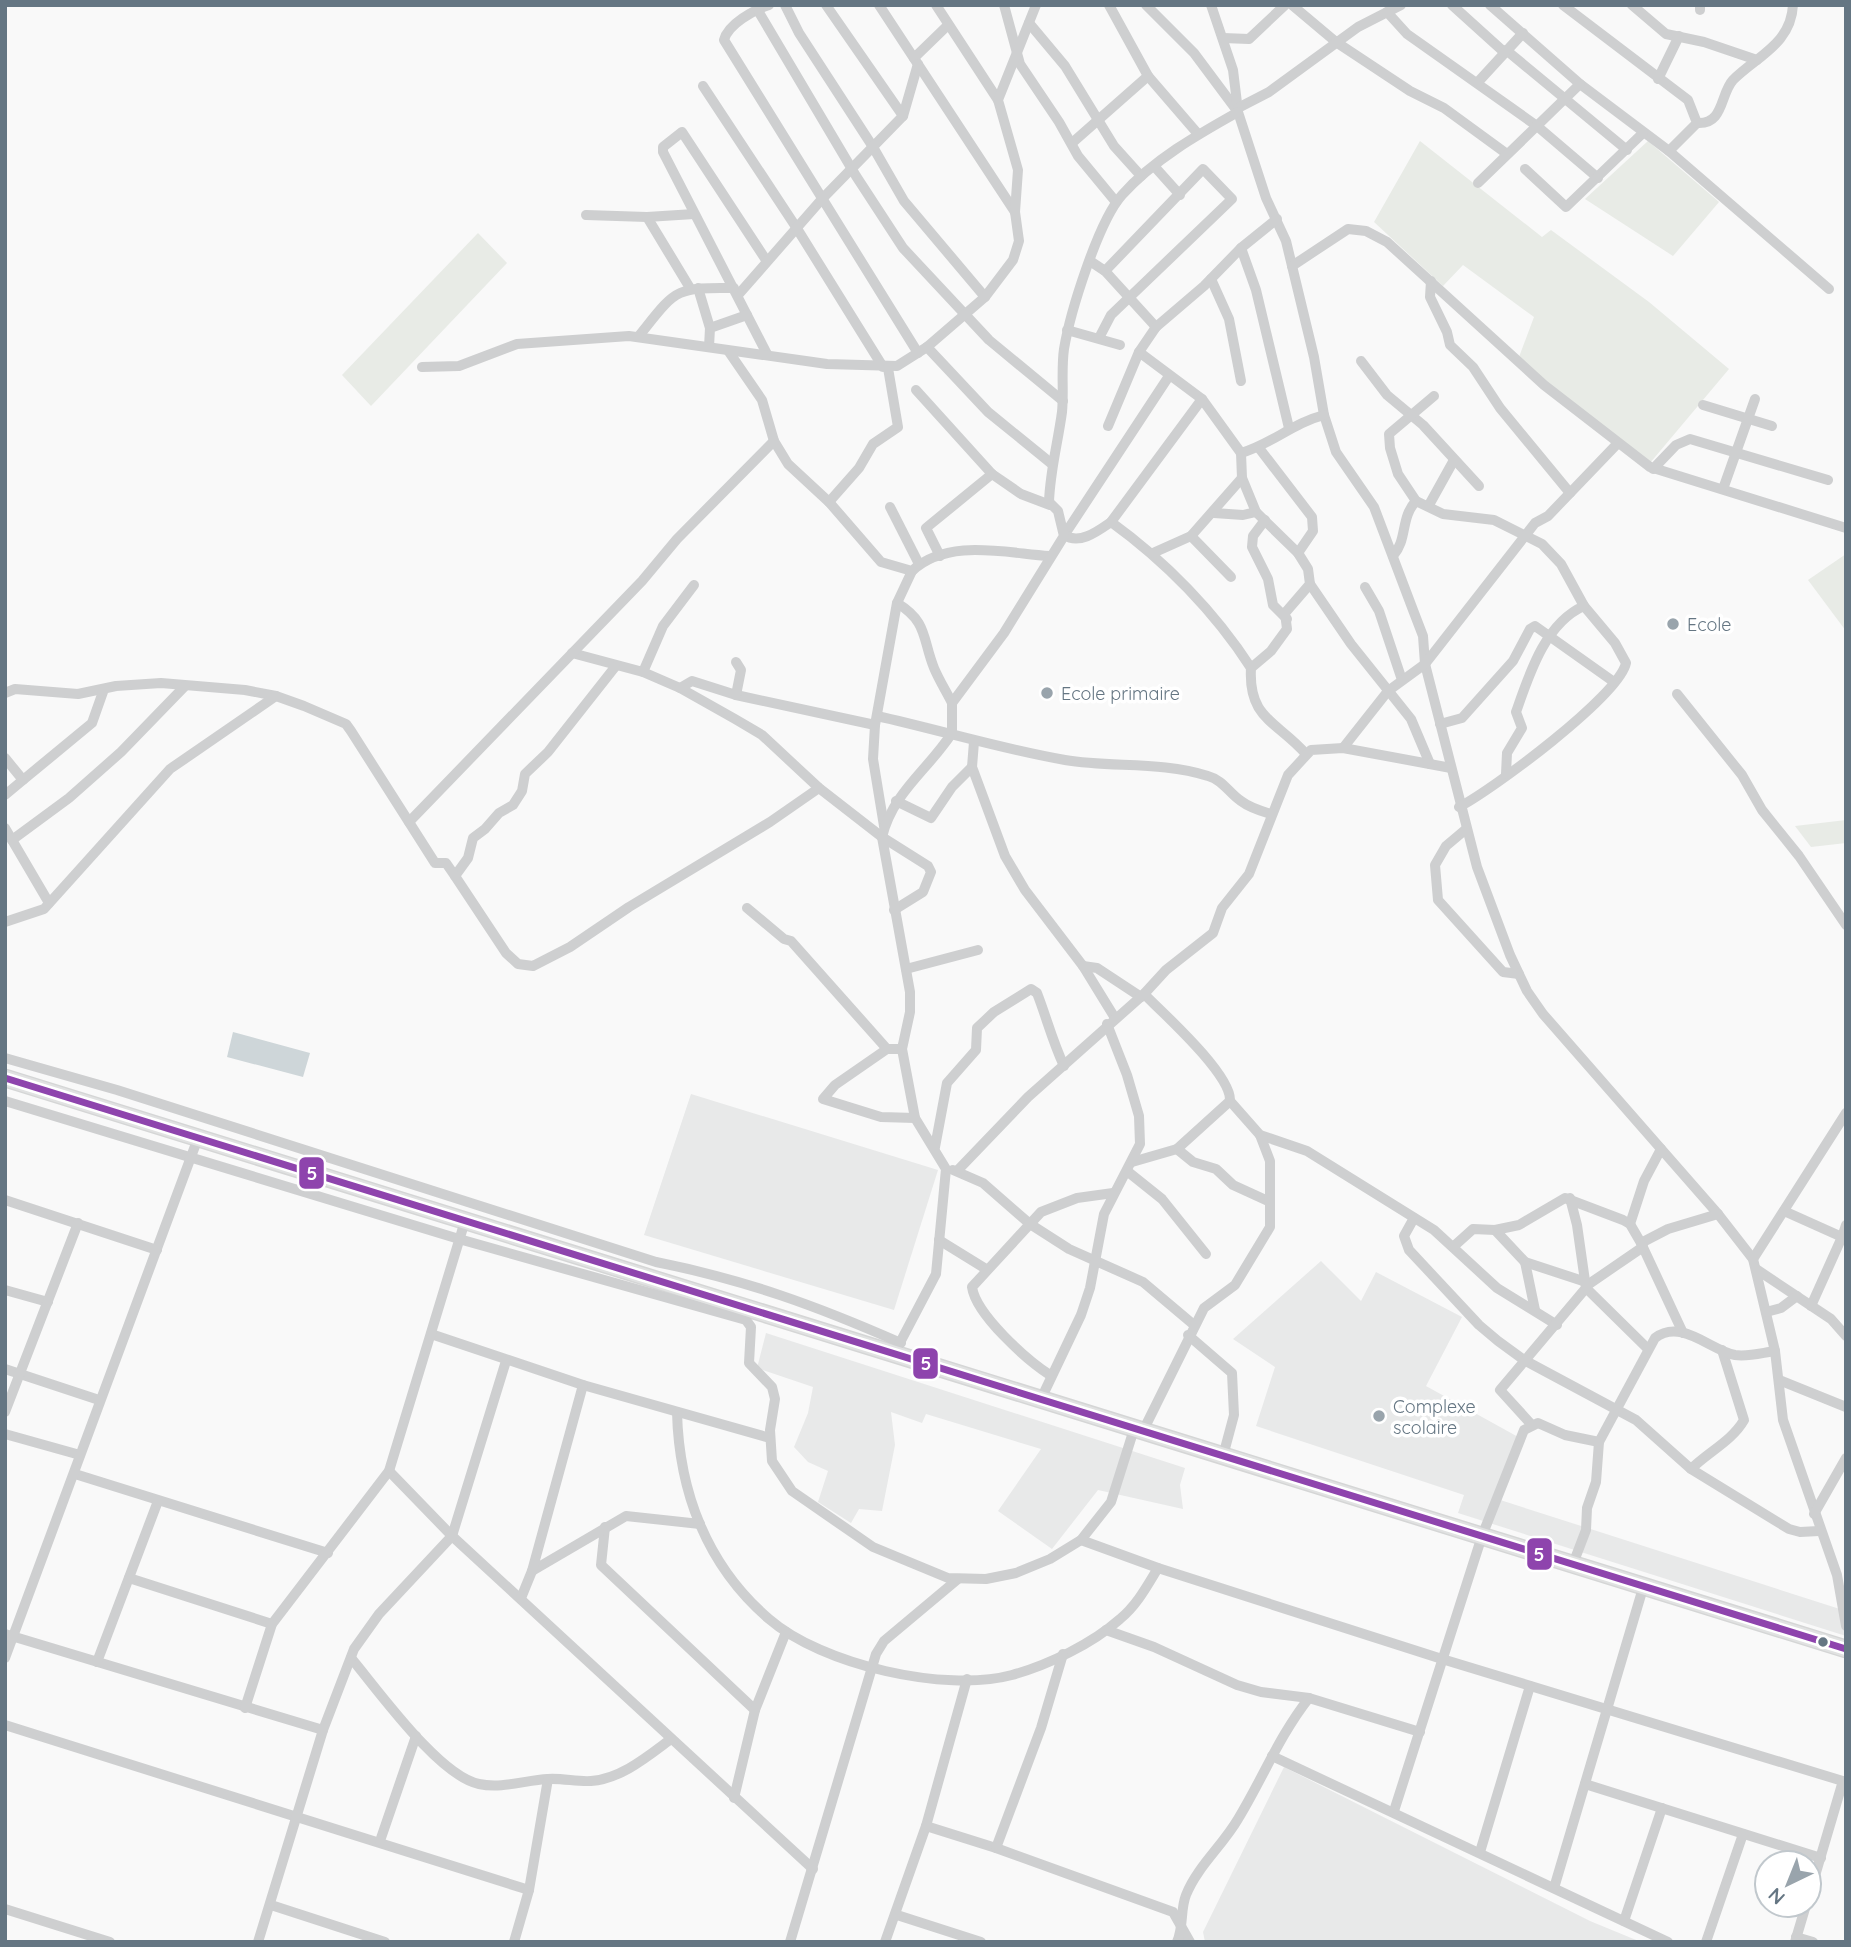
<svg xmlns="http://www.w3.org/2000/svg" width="1851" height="1947" font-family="Quicksand,sans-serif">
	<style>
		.built { fill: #e8e9e9 }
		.green { fill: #e8ebe6 }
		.water { fill: #ced6d9 }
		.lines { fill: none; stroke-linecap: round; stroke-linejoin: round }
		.trunk-casing { stroke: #d5d6d6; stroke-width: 19 }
		.minor { stroke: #cecfd0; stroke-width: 10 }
		.trunk { stroke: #e1e2e2; stroke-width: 16 }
		.bus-1-casing { stroke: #fff; stroke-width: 12 }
		.bus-1 { stroke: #8e44ad; stroke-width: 7 }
		.poi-dot { fill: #99a4ac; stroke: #fff; stroke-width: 2.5 }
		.bus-dot { fill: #657683; stroke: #fff; stroke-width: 2.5 }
		.labels { text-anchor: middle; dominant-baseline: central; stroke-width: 7; stroke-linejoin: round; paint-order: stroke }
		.poi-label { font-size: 18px; fill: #657683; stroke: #fff; text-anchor: start }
		.line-badge { stroke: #fff; stroke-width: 2.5 }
		.badge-label { font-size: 19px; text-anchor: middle; font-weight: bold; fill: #fff }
	</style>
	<rect width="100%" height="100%" fill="#f9f9f9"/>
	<g class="built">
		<polygon points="691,1094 938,1170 894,1310 644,1235"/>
		<polygon points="1321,1261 1361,1301 1376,1272 1462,1317 1426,1386 1520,1438 1494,1498 1846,1611 1846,1636 1458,1513 1464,1495 1256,1426 1275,1367 1233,1339"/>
		<polygon points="766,1333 1185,1468 1180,1485 1183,1509 1098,1490 1052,1549 998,1511 1041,1449 926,1414 922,1423 891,1412 895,1445 882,1511 859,1509 851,1523 818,1502 828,1471 808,1462 794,1447 808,1413 813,1387 757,1368"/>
		<polygon points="1284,1767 1590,1921 1641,1942 1205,1942 1203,1932"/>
	</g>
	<g class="green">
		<polygon points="1420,141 1542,237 1551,230 1649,302 1729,369 1650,463 1547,384 1519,357 1534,317 1463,265 1443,286 1374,222"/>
		<polygon points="1648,141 1719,202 1673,256 1585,199"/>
		<polygon points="478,233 507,263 371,406 342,375"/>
		<polygon points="1846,554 1846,631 1808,580"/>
		<polygon points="1846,820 1846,843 1811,847 1795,826"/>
	</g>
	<polygon class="water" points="233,1032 310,1053 303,1077 227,1057"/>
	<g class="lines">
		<defs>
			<polyline id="trunk" points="5,1078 1846,1649"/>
		</defs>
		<use href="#trunk" class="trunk-casing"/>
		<g class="minor">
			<path d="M769,5C754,10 728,24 724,40L918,353"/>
			<polyline points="785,5 799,33 873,147 904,201 985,297"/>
			<polyline points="879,5 1015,212"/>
			<polyline points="936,5 998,100"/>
			<polyline points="1004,5 1020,64 1059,122 1078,156 1116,202"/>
			<polyline points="1146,5 1194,53 1238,112 1266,198 1286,241 1314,357 1324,415 1336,452 1374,507 1413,610 1423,636 1425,664 1477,867 1510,955 1527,991 1543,1014 1718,1214 1753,1259 1775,1351 1783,1420 1837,1575 1846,1626"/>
			<polyline points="1211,5 1233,70 1238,111"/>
			<polyline points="1292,5 1336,42 1410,91 1444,108 1507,154"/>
			<polyline points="1452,5 1504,52"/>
			<polyline points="1490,5 1580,84 1669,151 1829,289"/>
			<polyline points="1563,5 1688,100 1697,123 1669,151"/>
			<polyline points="1632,5 1666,34 1704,42 1757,60"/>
			<polyline points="757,9 856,176 903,248 989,340 1063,401"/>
			<polyline points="1700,10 1700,5"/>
			<polyline points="1387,12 1407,34 1537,126 1598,178"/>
			<polyline points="1029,23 1065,66 1114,146 1141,176"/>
			<polyline points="1223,38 1249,39 1285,5"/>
			<polyline points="1506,50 1627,150"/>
			<polyline points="914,58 947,26"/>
			<polyline points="1148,76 1198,134"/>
			<polyline points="1658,79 1679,36"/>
			<polyline points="1478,82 1523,33"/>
			<polyline points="703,86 796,227 883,367"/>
			<polyline points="1238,108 1269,92 1358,27 1401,5"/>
			<polyline points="903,116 918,64"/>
			<path d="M1697,123C1724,125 1720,94 1733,80C1757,56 1791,44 1793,5"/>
			<polyline points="1072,143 1148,76 1109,5"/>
			<polyline points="1154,166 1180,195"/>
			<polyline points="1525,169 1566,207 1643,133"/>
			<polyline points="1478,183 1580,84"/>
			<polyline points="586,215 647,217 694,214"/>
			<polyline points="647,217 690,288"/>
			<polyline points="1241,248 1256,290 1289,428"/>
			<polyline points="766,260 682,132 663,147 663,152 767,354"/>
			<polyline points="1090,261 1105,271 1156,327"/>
			<polyline points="1292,266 1348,229 1366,231 1387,242 1544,385 1650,467 1846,528"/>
			<polyline points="1211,279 1229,319 1241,381"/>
			<polyline points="1431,281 1430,297 1447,332 1450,345 1473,367 1500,408 1570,493"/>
			<polyline points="698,288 710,328"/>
			<polyline points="738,295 822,199 903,116 826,5"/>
			<polyline points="1067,330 1120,345"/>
			<path d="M638,337C676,290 673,287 734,288"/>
			<polyline points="1099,338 1111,315 1232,199 1203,169 1105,271"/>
			<polyline points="709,347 710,328 747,315"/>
			<polyline points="927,347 988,412 1052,464"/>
			<path d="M729,352L762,400L774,441L788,464L829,502L881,562L912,571C947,538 1005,553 1049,556"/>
			<path d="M1139,352L1202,399L1241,453L1242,478L1256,512L1298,553L1308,569L1310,584L1285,613L1287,629L1271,651L1251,668C1248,719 1277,721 1306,754"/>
			<polyline points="1361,361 1387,395 1423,425 1479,486"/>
			<polyline points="422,367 459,366 517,344 629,336 827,364 897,366 927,347 985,297 1013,260 1019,241 1015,212 1018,170 998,100 1036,5"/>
			<polyline points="916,390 992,474 1021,494 1050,505"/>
			<path d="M1434,396L1389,434L1390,448L1398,474L1416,501L1443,514L1494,520L1542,544L1561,564L1584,606L1615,643L1626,663C1619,696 1492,790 1459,807"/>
			<polyline points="1703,405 1772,426"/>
			<polyline points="1108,426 1139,352 1156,327 1204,286 1241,248 1277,219"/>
			<polyline points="1259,448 1312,517 1313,531 1298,553"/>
			<path d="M1241,453C1272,444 1293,423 1324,415"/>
			<polyline points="1653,469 1676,445 1690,439 1828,480"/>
			<polyline points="1723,489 1755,399"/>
			<polyline points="829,502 859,468 873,444 898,427 888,368"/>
			<polyline points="1429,505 1454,460"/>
			<polyline points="890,507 919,564"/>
			<polyline points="1214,513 1243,515 1256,512"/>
			<polyline points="1265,520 1253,536 1252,547 1268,579 1273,605 1287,619"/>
			<polyline points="1111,522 1202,399"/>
			<polyline points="1065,534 1169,376"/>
			<path d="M1064,535C1080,545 1098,531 1111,522C1165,561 1215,612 1251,668"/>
			<polyline points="1191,536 1231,577"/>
			<polyline points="1153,553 1191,536 1242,478"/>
			<polyline points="940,556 926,528 992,474"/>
			<path d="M1393,556C1408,539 1400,518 1416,501"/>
			<polyline points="1310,584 1351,644 1411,719 1430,764"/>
			<polyline points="1365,587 1379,611 1402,680"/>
			<path d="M897,603C928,622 922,638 934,668C939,680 946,691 952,703"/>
			<polyline points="572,653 643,672 680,688 735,719 762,735 819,788 882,837 928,866 931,872 923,892 894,910"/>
			<polyline points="615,667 548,752 525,774 522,791 513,805 499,813 485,829 473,838 468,858 455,876 506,953 518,964 533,966 570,947 629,907 770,822 819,788"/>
			<polyline points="643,672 663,626 694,585"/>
			<polyline points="680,688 692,681 736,695 875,725"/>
			<polyline points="5,693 15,689 78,694 116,686 161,683 245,690 276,696 304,706 346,724 351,731 435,863 446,863 455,876"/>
			<polyline points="1677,694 1742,775 1762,810 1799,856 1846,925"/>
			<polyline points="736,695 741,670 736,662"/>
			<path d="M877,716C940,730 1001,749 1065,760C1112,768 1161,761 1208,776C1223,780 1229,793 1241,801C1250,808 1261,811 1271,814"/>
			<polyline points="1440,724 1462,718 1513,661 1530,629 1535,626 1614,682"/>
			<polyline points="974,742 972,767 1005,856 1025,890 1083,966 1115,1018"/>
			<polyline points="1343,748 1388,691 1425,664 1535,523 1548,516 1618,443"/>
			<polyline points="5,758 23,780 5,795"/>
			<path d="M1506,774L1507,753L1522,728L1516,712C1529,675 1545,623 1584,606"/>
			<polyline points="23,780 92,723 104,689"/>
			<polyline points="896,801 931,818 952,787 972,767"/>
			<polyline points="409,822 642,581 677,539 774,441"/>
			<polyline points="884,826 873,759 875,725 897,603 912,571"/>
			<polyline points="5,828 49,903"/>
			<polyline points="1465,830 1446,846 1435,865 1438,900 1503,972 1519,974"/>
			<polyline points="12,840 69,798 121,752 185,686"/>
			<polyline points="747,908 784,939 791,941 887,1049"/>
			<polyline points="5,922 44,909 170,769 276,696"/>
			<polyline points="1083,966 1097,968 1141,997"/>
			<polyline points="906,969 978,950"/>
			<path d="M1144,994C1163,1013 1232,1075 1230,1101L1260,1135L1307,1151L1434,1230L1497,1288L1557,1325"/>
			<polyline points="902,1049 887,1049 835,1085 823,1099 881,1117 915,1118"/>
			<path d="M5,1058L117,1090L656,1262C746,1280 817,1306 901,1343"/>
			<polyline points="5,1101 459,1239 746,1320 751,1327 749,1363 772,1387 775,1399 770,1430 772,1461 792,1491 873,1547 948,1578 986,1579 1016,1573 1050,1559 1081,1540 1111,1502 1135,1426"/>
			<path d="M935,1147L947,1083L976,1050L977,1028L994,1012L1031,989L1037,993C1047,1019 1052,1040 1064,1066"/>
			<polyline points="1177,1149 1193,1162 1216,1169 1233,1185 1268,1201"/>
			<polyline points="1132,1162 1177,1149 1230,1101"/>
			<polyline points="953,1170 983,1183 1030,1224 1069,1249 1143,1282 1194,1325"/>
			<polyline points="958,1170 1028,1097 1144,994 1166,970 1213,933 1222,908 1249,874 1288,775 1311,750 1343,748 1451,768"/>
			<polyline points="1127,1171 1162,1199 1206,1254"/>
			<polyline points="5,1200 157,1250"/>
			<polyline points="1784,1211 1842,1237 1811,1306"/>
			<polyline points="1414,1218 1404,1236 1409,1250 1479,1325 1498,1341 1524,1360 1636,1420 1691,1469 1789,1529 1800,1532 1819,1531"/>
			<polyline points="1630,1224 1644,1181 1661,1149"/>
			<polyline points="1495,1230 1525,1262 1586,1282"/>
			<polyline points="1842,1237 1846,1225"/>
			<polyline points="939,1240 986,1269"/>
			<polyline points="1641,1243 1668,1229 1718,1214"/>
			<polyline points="1453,1247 1473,1229 1495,1230 1519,1225 1565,1198 1623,1220 1630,1224 1641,1243 1683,1333"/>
			<polyline points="1753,1259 1846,1113"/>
			<polyline points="1525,1262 1535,1310"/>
			<polyline points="1756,1269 1831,1319 1846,1336"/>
			<polyline points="1586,1286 1643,1247"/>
			<polyline points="1586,1288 1647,1348"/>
			<polyline points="5,1290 48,1302"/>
			<polyline points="1766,1312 1781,1308 1797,1296"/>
			<polyline points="431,1334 583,1385 770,1438"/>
			<polyline points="1188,1335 1232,1373 1234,1415 1223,1456"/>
			<path d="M894,1354L936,1274L946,1169L915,1118L902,1049L910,1012V992L882,837C893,792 928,770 952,733V703L1004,633L1064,536L1058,511L1049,502C1050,471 1058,442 1062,412C1064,391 1061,370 1064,349C1070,313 1098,222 1122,195C1153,160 1197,135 1238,112"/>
			<polyline points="5,1369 99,1400"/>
			<path d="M1050,1375C1027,1360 976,1315 972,1287L1041,1212L1077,1198L1113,1193"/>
			<polyline points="1779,1380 1846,1407"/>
			<polyline points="1041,1399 1081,1315 1090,1288 1104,1214 1140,1144 1139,1116 1127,1075 1107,1024"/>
			<polyline points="5,1412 78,1223"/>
			<path d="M677,1412C679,1492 707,1566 769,1619C822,1665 945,1693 1012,1675C1048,1665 1092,1644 1120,1619C1137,1605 1147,1586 1158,1568"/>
			<polyline points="1531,1424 1500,1390 1586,1288 1577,1225 1570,1198"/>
			<polyline points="1144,1429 1204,1308 1235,1285 1270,1227 1270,1161 1260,1135"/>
			<polyline points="5,1434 80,1455"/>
			<path d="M1691,1469C1708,1452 1732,1441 1744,1420L1722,1350"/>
			<polyline points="389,1471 452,1536 813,1869"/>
			<polyline points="75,1474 328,1553"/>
			<polyline points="1814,1514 1846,1458"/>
			<polyline points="605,1527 601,1565 755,1710"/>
			<polyline points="1081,1540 1158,1568 1442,1659 1846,1782"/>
			<path d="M1573,1564L1586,1530L1587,1508L1596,1482L1599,1442L1655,1338C1681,1318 1710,1350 1735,1355C1748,1357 1761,1353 1775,1351"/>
			<polyline points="532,1571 626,1516 700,1524"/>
			<polyline points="129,1578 272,1624"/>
			<polyline points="521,1598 532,1571 583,1385"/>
			<polyline points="1106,1630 1154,1647 1237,1685 1261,1692 1309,1698 1420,1732"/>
			<polyline points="5,1634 323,1730"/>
			<polyline points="5,1658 198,1138"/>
			<path d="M351,1658C378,1690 439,1776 479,1784C502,1789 526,1780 548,1779C563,1778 577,1782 591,1781C621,1779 648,1756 671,1739"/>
			<polyline points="97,1662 158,1501"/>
			<polyline points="245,1708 272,1624 389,1471 465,1221"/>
			<polyline points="5,1725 529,1890"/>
			<polyline points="1272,1756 1668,1942"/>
			<polyline points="1585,1784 1821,1858"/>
			<polyline points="734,1798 755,1710 786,1632"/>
			<polyline points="1394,1811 1482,1536 1524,1430 1538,1423 1565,1435 1599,1442"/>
			<polyline points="926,1826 996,1848 1173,1912 1190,1942"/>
			<polyline points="380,1841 416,1736"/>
			<polyline points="996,1848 1041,1728 1063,1654"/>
			<polyline points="1480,1852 1530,1686"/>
			<polyline points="1554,1888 1643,1588"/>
			<polyline points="1809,1896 1843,1781"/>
			<polyline points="271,1905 385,1942"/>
			<polyline points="5,1909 110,1942"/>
			<polyline points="897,1915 981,1942"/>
			<polyline points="1624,1921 1662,1808"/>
			<polyline points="1796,1937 1813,1942"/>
			<polyline points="258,1942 323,1730 354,1649 379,1614 452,1536 506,1361"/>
			<polyline points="514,1942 529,1890 548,1779"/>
			<polyline points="790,1942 876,1654 884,1641 958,1579"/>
			<polyline points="885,1942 926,1826 967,1679"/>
			<path d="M1177,1942C1184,1926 1180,1910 1186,1895C1197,1867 1223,1845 1238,1819C1263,1778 1279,1736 1309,1698"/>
			<polyline points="1706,1942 1743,1834"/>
			<polyline points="1795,1942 1806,1905"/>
		</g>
		<use href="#trunk" class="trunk"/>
		<defs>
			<polyline id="bus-1" points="5,1078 1846,1649"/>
		</defs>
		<use href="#bus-1" class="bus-1-casing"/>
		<use href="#bus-1" class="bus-1"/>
	</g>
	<g class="poi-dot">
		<circle cx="1673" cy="624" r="7"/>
		<circle cx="1047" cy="693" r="7"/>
		<circle cx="1379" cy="1416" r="7"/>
	</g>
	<circle class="bus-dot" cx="1823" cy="1642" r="6"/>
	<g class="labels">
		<g class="poi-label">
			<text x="1687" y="624">Ecole</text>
			<text x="1061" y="693">Ecole primaire</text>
			<text x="1393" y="1406">Complexe<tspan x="1393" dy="21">scolaire</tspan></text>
		</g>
	</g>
	<g class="line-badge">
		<rect x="298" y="1156" width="27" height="34" rx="7" fill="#8e44ad"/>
		<rect x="912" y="1347" width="27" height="33" rx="7" fill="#8e44ad"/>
		<rect x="1526" y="1537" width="27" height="34" rx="7" fill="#8e44ad"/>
	</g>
	<g class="badge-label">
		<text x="312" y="1180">5</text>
		<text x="926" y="1370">5</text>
		<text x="1539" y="1561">5</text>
	</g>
	<rect width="1851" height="1947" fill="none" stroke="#657683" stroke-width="14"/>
	<g transform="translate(1788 1884) rotate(223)"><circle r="33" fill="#ffffff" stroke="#c1c8cd" stroke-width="2"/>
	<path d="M0-5L12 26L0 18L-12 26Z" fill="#99a4ac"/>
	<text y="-10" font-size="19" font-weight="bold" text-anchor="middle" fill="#657683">N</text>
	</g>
</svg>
